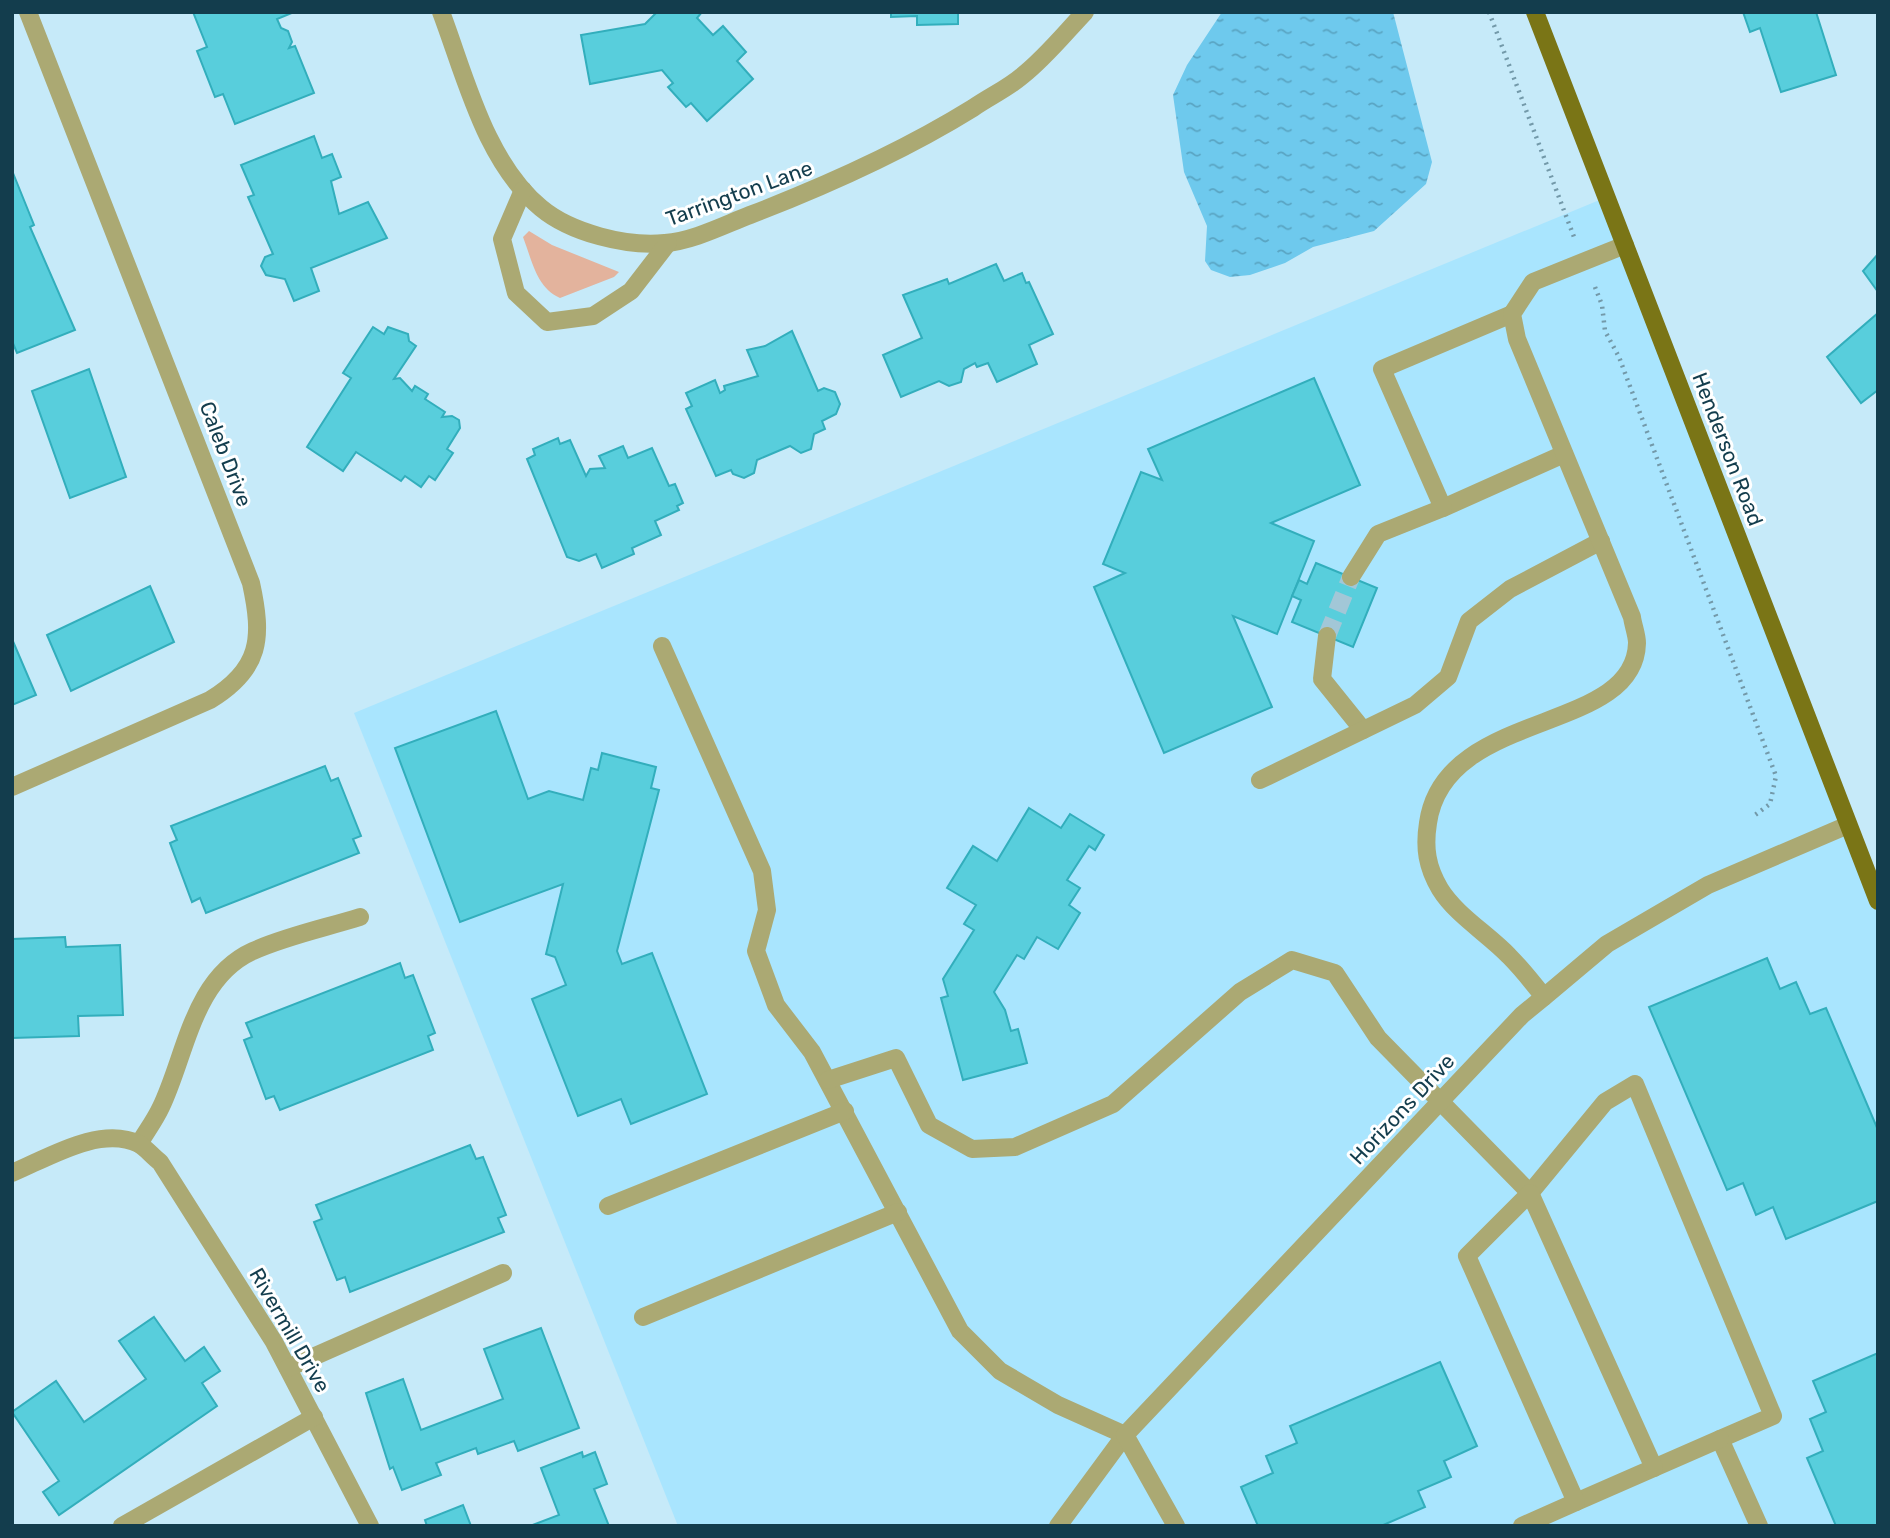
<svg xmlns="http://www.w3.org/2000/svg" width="1890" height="1538" font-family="Rubik,sans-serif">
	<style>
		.built { fill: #a9e5fe }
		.green { fill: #e3b39d }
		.water { fill: url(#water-ripples) }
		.building { fill: #58cedc; stroke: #32aebc; stroke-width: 2 }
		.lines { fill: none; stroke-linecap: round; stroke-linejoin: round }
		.minor-tunnel { stroke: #a2c7d7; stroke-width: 18; stroke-dasharray: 18 9; stroke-linecap: butt }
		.path { stroke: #7399a9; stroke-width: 4.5; stroke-dasharray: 2 5; stroke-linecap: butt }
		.minor { stroke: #aba973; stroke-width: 18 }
		.major { stroke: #7a7516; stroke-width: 18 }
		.labels { text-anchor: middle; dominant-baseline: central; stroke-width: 6; stroke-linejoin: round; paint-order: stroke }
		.street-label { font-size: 21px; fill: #133d4d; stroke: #fff }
	</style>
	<defs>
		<pattern id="water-ripples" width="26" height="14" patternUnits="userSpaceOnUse" patternTransform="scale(1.75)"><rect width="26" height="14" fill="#6ec9ed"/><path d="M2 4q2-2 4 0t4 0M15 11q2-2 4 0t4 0" fill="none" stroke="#59a4c2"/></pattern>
	</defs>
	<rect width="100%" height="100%" fill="#c6eaf9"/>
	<polygon class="built" points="1602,199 1878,915 1878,1526 678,1526 354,713"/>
	<path class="green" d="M529,231L552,245L619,272L614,277L560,298C536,287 532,260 523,237Z"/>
	<polygon class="water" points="1222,12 1393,12 1432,162 1426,184 1374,231 1313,247 1285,263 1250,275 1230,277 1211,270 1205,261 1207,226 1184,172 1173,95 1187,65"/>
	<g class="building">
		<polygon points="193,12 294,12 277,19 281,28 288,31 292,42 289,48 295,46 314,93 235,124 223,94 215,97 197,51 207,47"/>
		<polygon points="657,12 702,12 697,18 713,35 723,26 746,52 737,61 753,79 707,121 691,103 686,107 668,87 673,83 662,70 590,84 581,35 645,24"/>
		<polygon points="891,12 958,12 958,24 917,25 917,16 891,17"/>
		<polygon points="1743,12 1816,12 1836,75 1781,92 1760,28 1750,32"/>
		<polygon points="314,136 322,158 332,154 341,177 331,181 339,214 368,202 387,238 311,268 319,291 294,301 285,279 266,275 261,266 265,257 273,254 248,197 254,195 241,165"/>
		<polygon points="13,173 34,225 30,227 75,330 17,353 12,341"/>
		<polygon points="1878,254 1878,292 1863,271"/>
		<polygon points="996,264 1004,281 1022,273 1026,283 1029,282 1053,334 1029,345 1037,364 997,382 988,363 977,367 975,363 964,369 961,382 949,386 939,381 901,397 883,355 922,338 903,295 947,279 949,284"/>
		<polygon points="1878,313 1878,390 1861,403 1827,357"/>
		<polygon points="373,327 384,334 388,327 408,334 409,341 416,346 394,379 400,378 412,391 415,386 428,394 425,399 445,412 442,417 452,416 459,420 460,428 447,449 453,453 435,480 429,476 421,487 405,476 401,481 356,452 343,471 307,447 351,378 343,373"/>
		<polygon points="792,331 818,391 824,388 835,392 840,404 836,414 822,421 825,429 814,434 811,449 801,453 790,446 757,460 754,473 744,478 733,474 731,470 716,476 686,409 692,406 686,393 715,380 720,393 725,390 724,386 758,376 747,350 765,346"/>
		<polygon points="89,369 126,477 70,498 32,391"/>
		<polygon points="1314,378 1360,485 1271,523 1314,541 1277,634 1233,616 1272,707 1164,753 1094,587 1125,573 1103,564 1141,472 1162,480 1148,449"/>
		<polygon points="558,438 560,444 570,440 586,476 590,469 605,468 599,456 623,446 628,458 652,448 669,486 675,484 683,503 677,506 679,510 655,521 661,535 632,548 634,554 602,568 596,554 579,561 567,557 527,459 535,455 533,449"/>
		<polygon points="1316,563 1377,588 1353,647 1292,622 1301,600 1292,596 1299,580 1307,584"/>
		<polygon points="150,586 174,642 71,691 47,635"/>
		<polygon points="12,639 36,695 12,705"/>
		<polygon points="496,711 528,799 549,791 583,800 591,768 598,770 602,753 656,767 651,788 659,790 617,951 622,964 652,953 707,1094 631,1124 621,1099 578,1116 532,999 566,985 555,957 546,954 563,884 460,922 395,748"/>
		<polygon points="325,766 331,781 338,778 361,836 353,839 359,853 206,913 200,898 192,902 170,843 177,840 171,826"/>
		<polygon points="1029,808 1061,828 1070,814 1104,835 1095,850 1089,846 1067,880 1080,888 1069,905 1080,913 1058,949 1037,937 1024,959 1017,955 994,992 1005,1010 1011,1031 1018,1029 1027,1063 963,1080 941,998 948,996 943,979 974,930 964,924 976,905 947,888 973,846 997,861"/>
		<polygon points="65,937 66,947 120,945 123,1015 78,1016 79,1036 12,1038 12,939"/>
		<polygon points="1767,958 1780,989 1796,982 1810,1014 1826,1008 1878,1130 1878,1201 1786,1239 1773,1207 1756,1215 1743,1183 1727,1190 1649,1007"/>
		<polygon points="400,963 405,978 413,975 435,1033 428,1036 433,1050 280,1110 274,1096 266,1099 244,1040 252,1037 246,1023"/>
		<polygon points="470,1145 476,1159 483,1157 506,1215 498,1218 504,1232 350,1292 345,1277 337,1280 314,1222 322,1219 316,1205"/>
		<polygon points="154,1317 185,1361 204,1347 220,1371 202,1383 217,1406 59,1515 43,1492 59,1481 12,1412 56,1381 84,1422 146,1379 119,1341"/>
		<polygon points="541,1328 579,1428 518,1451 514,1441 478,1454 476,1448 436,1463 441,1475 402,1490 393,1467 390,1469 366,1393 403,1379 421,1430 503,1399 484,1349"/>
		<polygon points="1878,1353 1878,1526 1836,1526 1807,1458 1823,1451 1810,1419 1826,1412 1813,1381"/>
		<polygon points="1440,1362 1477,1446 1444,1461 1451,1477 1418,1491 1425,1507 1381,1526 1258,1526 1241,1487 1273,1473 1266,1456 1297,1443 1290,1426"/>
		<polygon points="582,1452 583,1457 595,1452 607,1484 594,1489 609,1526 530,1526 559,1515 541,1468"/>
		<polygon points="463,1505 471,1526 427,1526 425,1520"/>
	</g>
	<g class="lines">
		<polyline class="minor-tunnel" points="1327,636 1351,577"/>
		<g class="path">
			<polyline points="1489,12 1574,237"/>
			<polyline points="1595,287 1602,305 1605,331 1619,357 1776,776 1770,804 1755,815"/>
		</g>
		<g class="minor">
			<path d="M441,12C466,78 485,161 541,208C571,233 627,247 665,243C693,241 724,225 750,215C828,185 902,152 973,108C989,97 1008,88 1022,76C1045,58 1065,33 1085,12"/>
			<polyline points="523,190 502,239 516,293 547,322 593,316 631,291 668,243"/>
			<polyline points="1512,314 1382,369 1443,508 1564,454"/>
			<polyline points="1351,577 1378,534 1443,508"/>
			<polyline points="1327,636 1322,679 1363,730"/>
			<polyline points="662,646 762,871 767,910 756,951 776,1005 812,1052 960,1331 1000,1371 1058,1405 1125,1435 1058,1526"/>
			<polyline points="1260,780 1415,705 1448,677 1469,621 1510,589 1601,541"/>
			<path d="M12,787L210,700C261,669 263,638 251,583L28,12"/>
			<path d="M1544,997C1533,983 1522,969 1509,956C1488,934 1456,915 1440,889C1427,867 1424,848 1428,823C1444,708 1635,735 1637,643C1637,635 1633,625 1632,617L1517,339L1512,314L1533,282L1625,245"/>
			<polyline points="828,1080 896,1058 929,1125 972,1149 1015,1147 1113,1104 1240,992 1292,960 1335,973 1378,1038 1530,1193 1605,1102 1635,1084 1773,1416 1720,1439 1759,1526"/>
			<path d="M139,1144C146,1132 155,1120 161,1107C186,1055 193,978 253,951C286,936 325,928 360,917"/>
			<path d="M12,1173C48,1158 100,1125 139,1144C146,1148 153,1157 160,1162L274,1342L370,1526"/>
			<polyline points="608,1206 845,1111"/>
			<polyline points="643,1317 898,1212"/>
			<polyline points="288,1368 503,1273"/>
			<polyline points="1576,1502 1720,1439"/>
			<polyline points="122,1526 314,1417"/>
			<polyline points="1176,1526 1125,1435 1522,1015 1544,997 1607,944 1708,885 1848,825"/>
			<polyline points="1522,1526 1576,1502 1467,1256 1530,1193 1654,1468"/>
		</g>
		<polyline class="major" points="1535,12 1878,901"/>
	</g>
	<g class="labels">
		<g class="street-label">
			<text transform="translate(739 193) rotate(-20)">Tarrington Lane</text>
			<text transform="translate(1728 449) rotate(69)">Henderson Road</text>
			<text transform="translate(226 454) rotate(69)">Caleb Drive</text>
			<text transform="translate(1402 1109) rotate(-47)">Horizons Drive</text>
			<text transform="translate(290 1330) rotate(60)">Rivermill Drive</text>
		</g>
	</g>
	<rect width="1890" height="1538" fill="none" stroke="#133d4d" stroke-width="28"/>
</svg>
